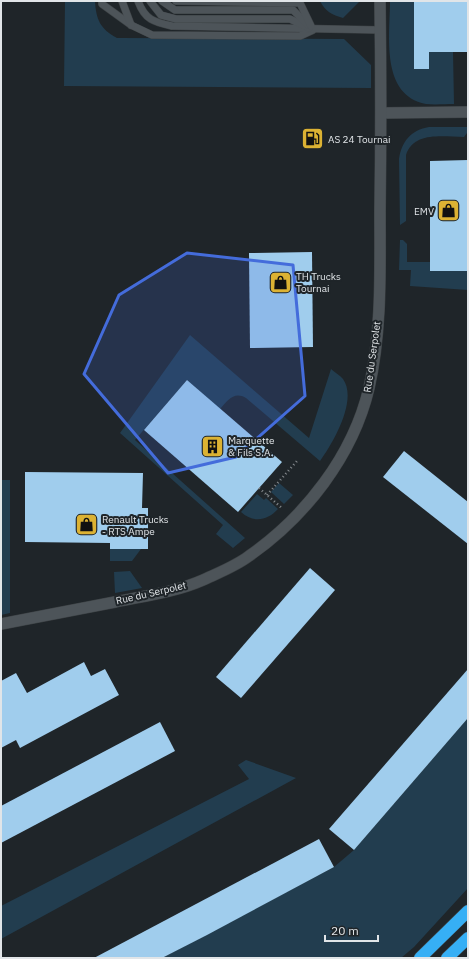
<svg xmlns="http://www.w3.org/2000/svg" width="469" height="959" font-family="'IBM Plex Sans',sans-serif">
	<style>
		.green { fill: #223d4f }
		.building { fill: #a0cded }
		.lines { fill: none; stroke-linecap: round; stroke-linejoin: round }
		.service-casing { stroke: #3d4245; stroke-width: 8 }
		.minor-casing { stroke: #3d4245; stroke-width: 12 }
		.motorway-casing { stroke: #3d4245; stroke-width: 13 }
		.path { stroke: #888d91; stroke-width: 2.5; stroke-dasharray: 1 3; stroke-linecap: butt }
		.service { stroke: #4d5459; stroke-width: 7 }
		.minor { stroke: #4d5459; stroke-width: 11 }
		.motorway { stroke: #36aff5; stroke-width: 12 }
		.marked { fill: #446cdb; fill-opacity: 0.2; stroke: #446cdb; stroke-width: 3; stroke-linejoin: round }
		.labels { text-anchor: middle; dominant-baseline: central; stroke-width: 4; stroke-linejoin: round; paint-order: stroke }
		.poi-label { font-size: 10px; fill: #e1e5e8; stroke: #1f2529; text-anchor: start }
		.street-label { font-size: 10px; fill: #e1e5e8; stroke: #1f2529 }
	</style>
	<rect width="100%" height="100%" fill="#1f2529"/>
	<g class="green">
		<path d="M65,1H95C96,19 100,29 117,38L344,39L371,65V88L64,86Z"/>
		<path d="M320,1H360L343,18C332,15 325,11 320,1Z"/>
		<path d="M390,1H414L429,52H453L454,104C445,104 435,105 426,104C380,95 390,35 390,1Z"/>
		<path d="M429,127H468L467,133L464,137C443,137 414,131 406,155V221L400,225L399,159C402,141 411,130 429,127Z"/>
		<polygon points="400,240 403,240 407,244 407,262 431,262 431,271 468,271 468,290 410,286 411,270 399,270"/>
		<path d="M190,335L309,438L331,369C334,372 340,375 343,379C358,400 333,443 320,461L246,398C234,391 228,400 220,409L187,380L135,440L245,538L233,548L216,534L223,525L120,433Z"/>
		<polygon points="1,480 10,480 10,613 1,615"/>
		<polygon points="279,483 293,495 284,504 271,492"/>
		<path d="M257,494L264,500L266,498L278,509C267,521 253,523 241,512Z"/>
		<polygon points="110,549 141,549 132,561 110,561"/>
		<polygon points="130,571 142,588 115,593 114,572"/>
		<polygon points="468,718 468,888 414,947 401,958 162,958 334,867 354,850"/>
		<polygon points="246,760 296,778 1,939 1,906 249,779 238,765"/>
	</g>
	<g class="building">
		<polygon points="414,1 468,1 468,52 429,52 429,69 414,69"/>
		<polygon points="468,160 468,271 430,271 430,161"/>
		<polygon points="312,252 313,347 250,348 249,253"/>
		<polygon points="187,380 282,462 238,512 144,430"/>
		<polygon points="404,451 468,502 468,544 383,477"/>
		<polygon points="25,472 143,473 142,508 148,508 148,549 110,549 110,543 25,542"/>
		<polygon points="310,568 335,590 241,698 216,677"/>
		<polygon points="84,662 91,676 105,669 119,695 20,748 16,740 1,748 1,681 16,673 27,693"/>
		<polygon points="468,669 468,718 354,850 329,829"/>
		<polygon points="160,722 175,751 1,843 1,806"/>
		<polygon points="319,839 334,867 207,935 162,958 94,958"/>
	</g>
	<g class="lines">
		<defs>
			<g id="service">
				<polyline points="102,1 102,4 131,25 152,35 300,36 313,30"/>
				<polyline points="122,1 131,25"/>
				<path d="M138,1C145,20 154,22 172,26L380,30"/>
				<polyline points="150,1 161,15 176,19 290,19 309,28"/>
				<polyline points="162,1 175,10 293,10 308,25"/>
				<polyline points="176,1 300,3 311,26"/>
			</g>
			<g id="minor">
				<polyline points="382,113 468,112"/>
				<path d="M1,624C39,617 77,609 115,602C144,596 176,592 203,580C218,573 236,566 249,556C305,517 353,456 369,388C382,331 380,270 380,212C381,142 381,71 380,1"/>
			</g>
			<g id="motorway">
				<polyline points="420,958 468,911"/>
				<polyline points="447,958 468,938"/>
			</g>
		</defs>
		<use href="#service" class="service-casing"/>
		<use href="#minor" class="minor-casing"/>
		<use href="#motorway" class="motorway-casing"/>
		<g class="path">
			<polyline points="259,488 283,509"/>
			<polyline points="267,495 297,461"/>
		</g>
		<use href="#service" class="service"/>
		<use href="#minor" class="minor"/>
		<use href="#motorway" class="motorway"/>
	</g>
	<path class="marked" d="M187,253L293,265L305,396L236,457L168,473L84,374L119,295Z"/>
	<defs>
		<symbol id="fuel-square" viewBox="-11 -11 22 22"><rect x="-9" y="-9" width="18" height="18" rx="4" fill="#dcb233" stroke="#1f2529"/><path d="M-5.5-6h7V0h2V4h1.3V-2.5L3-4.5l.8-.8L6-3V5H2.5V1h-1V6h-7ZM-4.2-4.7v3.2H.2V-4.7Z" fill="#111"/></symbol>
		<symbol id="shop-square" viewBox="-11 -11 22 22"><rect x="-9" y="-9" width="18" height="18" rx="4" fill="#dcb233" stroke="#1f2529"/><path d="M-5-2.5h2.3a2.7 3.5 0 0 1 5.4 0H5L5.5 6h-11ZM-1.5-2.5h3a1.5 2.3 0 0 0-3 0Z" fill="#111"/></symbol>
		<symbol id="building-square" viewBox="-11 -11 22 22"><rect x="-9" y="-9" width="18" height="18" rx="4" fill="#dcb233" stroke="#1f2529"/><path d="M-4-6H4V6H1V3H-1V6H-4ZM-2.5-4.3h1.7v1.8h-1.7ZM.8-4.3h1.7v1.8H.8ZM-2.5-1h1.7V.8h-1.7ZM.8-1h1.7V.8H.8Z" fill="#111"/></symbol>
	</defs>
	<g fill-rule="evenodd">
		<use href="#fuel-square" x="300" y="126" width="25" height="25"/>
		<use href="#shop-square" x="436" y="198" width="25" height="25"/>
		<use href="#shop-square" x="268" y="270" width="25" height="25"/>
		<use href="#building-square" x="200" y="434" width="25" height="25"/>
		<use href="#shop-square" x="74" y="512" width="25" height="25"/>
	</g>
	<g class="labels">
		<g class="poi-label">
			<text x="328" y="139">AS 24 Tournai</text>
			<text x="434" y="211" text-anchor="end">EMV</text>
			<text x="296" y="276">TH Trucks<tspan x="296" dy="12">Tournai</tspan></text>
			<text x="228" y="440">Marquette<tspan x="228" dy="12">&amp; Fils S.A.</tspan></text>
			<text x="102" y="519">Renault Trucks<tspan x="102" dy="12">- RTS Ampe</tspan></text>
		</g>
		<g class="street-label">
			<text transform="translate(372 357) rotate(-82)">Rue du Serpolet</text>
			<text transform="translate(151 593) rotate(-13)">Rue du Serpolet</text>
		</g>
	</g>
	<rect width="469" height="959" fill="none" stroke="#e1e5e8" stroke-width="4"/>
	<path d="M325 935v6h53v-6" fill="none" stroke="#e1e5e8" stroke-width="2"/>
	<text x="331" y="935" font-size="12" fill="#e1e5e8" stroke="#1f2529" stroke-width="3" paint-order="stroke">20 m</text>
</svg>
